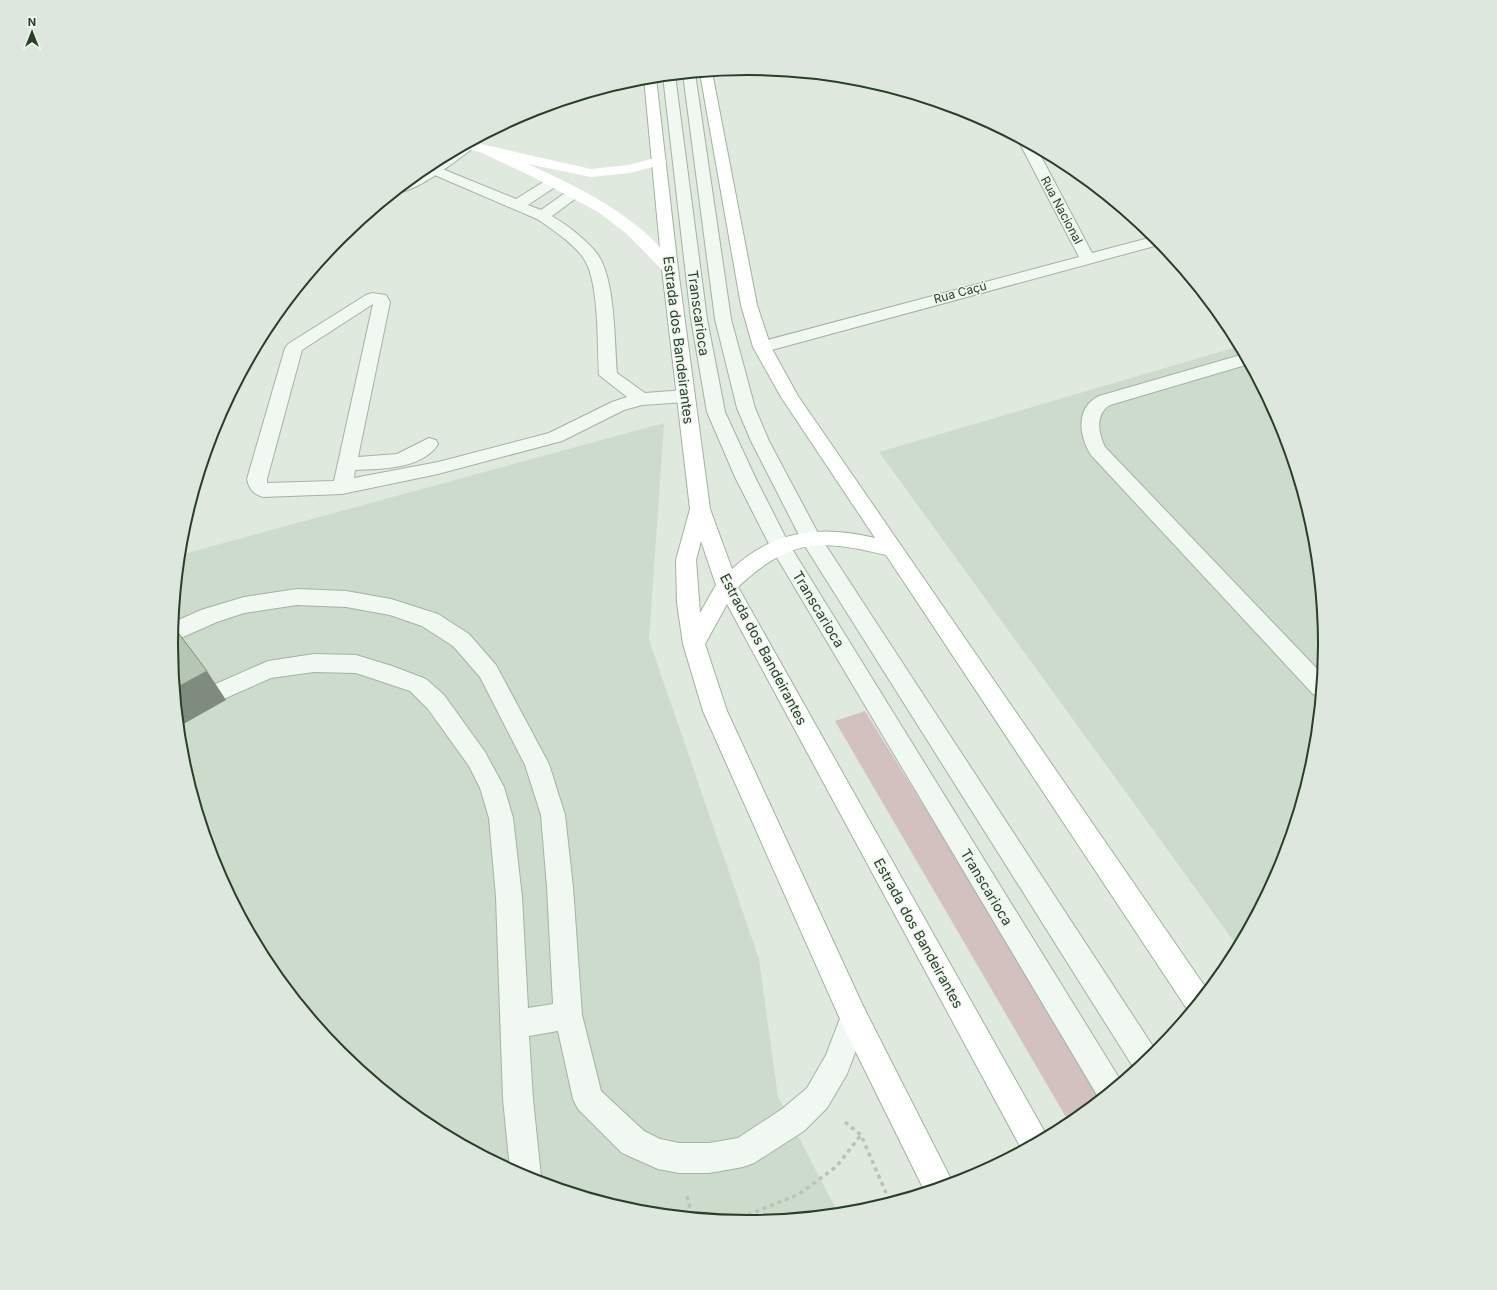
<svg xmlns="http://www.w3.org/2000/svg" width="1497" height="1290" font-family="Inter,sans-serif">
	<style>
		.built { fill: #cddbcc }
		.green { fill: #d3c1bf }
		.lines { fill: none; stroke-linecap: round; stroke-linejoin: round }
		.lane-casing { stroke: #a4b3a3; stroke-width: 2 }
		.street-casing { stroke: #a4b3a3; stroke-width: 2 }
		.primary-casing { stroke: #9eb59d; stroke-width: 2 }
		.path { stroke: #b8c4b8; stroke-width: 3.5; stroke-dasharray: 4 4; stroke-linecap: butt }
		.lane { fill: #f1f7f1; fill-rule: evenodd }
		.street { fill: #f1f7f1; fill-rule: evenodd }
		.secondary { fill: #fff; fill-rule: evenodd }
		.primary { fill: #fff; fill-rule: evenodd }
		.shaded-wall { fill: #7f8b7f }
		.building { fill: #b6c6b5; stroke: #7f8b7f }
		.labels { text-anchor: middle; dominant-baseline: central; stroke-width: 3; stroke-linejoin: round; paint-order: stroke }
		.far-street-label { font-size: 12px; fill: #274027; stroke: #eef6ee }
		.street-label { font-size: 14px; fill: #274027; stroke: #eef6ee }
		.rim { fill: none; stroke: #274027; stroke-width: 2 }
	</style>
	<rect width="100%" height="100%" fill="#dfe9de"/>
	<g class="built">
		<polygon points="1240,346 1282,424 1314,533 1325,645 1314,758 1281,866 1238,947 879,452"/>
		<polygon points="664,423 649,640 759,959 778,1097 838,1213 748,1222 636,1211 527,1178 428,1125 340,1053 269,965 215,866 183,757 172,645 180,555"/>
	</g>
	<polygon class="green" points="865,711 1103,1097 1070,1124 835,721"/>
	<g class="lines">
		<defs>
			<g id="lane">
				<polygon points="695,73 731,319 755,408 769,441 819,535 1156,1051 1156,1053 1135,1070 803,543 751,441 737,408 715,319 683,74"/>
				<polygon points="675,75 707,319 725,412 755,477 789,544 1121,1081 1100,1100 770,546 735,477 707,412 691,319 663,76"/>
				<path d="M435,166L516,199L548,179H558L560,182L558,185L528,205L541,210L569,190H579L581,193L579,196L552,216C567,225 583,237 595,251C616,275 614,341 617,373L645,393L686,390L692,392L695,396L692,400L686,402L642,405L624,410L562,441L438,474L342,494L263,497C253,494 249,489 247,479L285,348L288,344L366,295L372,293L386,295L390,302L358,457L397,454L429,438L436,440L438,444C423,469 381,469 355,470L354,478L438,462L549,433L612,402L627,397L599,375C597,345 600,278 582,256C570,241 552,229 537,219L430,173L428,170L430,167ZM373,304L334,481L267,483V479L302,350Z"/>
				<path d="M1244,354L1249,364L1110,405C1095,414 1098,433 1105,447L1323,675L1320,697L1313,694L1091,455C1079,436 1075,408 1099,396Z"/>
				<polygon points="297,589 346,591 391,599 438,614 469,634 496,665 549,764 565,815 573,887 582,1015 601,1091 644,1131 660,1139 679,1143 709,1143 738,1138 782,1109 807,1088 826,1055 844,1008 854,1004 864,1008 868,1018 847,1074 827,1108 804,1131 754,1163 743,1167 709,1173 679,1173 658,1169 622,1153 578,1109 573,1099 558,1031 529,1036 533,1099 541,1177 539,1182 527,1178 510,1169 503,1099 496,897 489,818 480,788 469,766 428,709 410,691 356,673 314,672 271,678 219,701 211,698 208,692 211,686 268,661 314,654 356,655 392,666 426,679 444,695 485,752 504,787 513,818 522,897 528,1008 553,1004 547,887 541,815 525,765 480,677 453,646 422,626 390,615 346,607 297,605 244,613 217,622 183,637 172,638 174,622 201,610 244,597"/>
			</g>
			<g id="street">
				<polygon points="1021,139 1036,147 1092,253 1156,236 1162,244 768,351 762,352 756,351 753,347 756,343 1079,257 1019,142"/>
				<path d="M472,142L475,145L473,148C459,159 411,196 395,192L418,173Z"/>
			</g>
			<path id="primary" d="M712,72L757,305L771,347L798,396L1208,991L1189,1012L886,555C820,539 790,538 738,587L1047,1136L1022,1150L727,604L705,644L727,711L864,1008L953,1183L925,1192L844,1028L703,711L683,644L677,603L676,560L690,509L662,269L644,78H656L678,269L710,509L732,569C774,530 820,525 875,538L781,397L753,347L741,305L700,73ZM701,541L716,585L700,613L696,560Z"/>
		</defs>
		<use href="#lane" class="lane-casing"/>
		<use href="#street" class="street-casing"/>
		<use href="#primary" class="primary-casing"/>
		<g class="path">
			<polyline points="845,1122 861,1135 890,1202"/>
			<polyline points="687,1196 692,1216"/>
			<polyline points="733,1221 799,1194 836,1167 861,1135"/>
		</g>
		<use href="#lane" class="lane"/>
		<use href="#street" class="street"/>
		<path class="secondary" d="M472,142L591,169L629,165L659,157L664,158L666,161L664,164L630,173L591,177L528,164C581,188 644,219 678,269L676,272H664L627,234L598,212L533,177L482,153L462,147Z"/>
		<use href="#primary" class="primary"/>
	</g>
	<polygon class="shaded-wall" points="207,671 226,700 180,726 176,688"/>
	<polygon class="building" points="173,626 207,671 176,688 172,645"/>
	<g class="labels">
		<g class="far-street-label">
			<text transform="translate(1062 210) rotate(62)">Rua Nacional</text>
			<text transform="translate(960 292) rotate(-15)">Rua Caçú</text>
		</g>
		<g class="street-label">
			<text transform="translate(699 313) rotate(82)">Transcarioca</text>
			<text transform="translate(679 340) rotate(83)">Estrada dos Bandeirantes</text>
			<text transform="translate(819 609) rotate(59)">Transcarioca</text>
			<text transform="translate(764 649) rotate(62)">Estrada dos Bandeirantes</text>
			<text transform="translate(987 887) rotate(59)">Transcarioca</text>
			<text transform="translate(919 933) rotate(61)">Estrada dos Bandeirantes</text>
		</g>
	</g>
	<path d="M0 0H1497V1290H0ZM178 645a570 570 0 1 1 1140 0a570 570 0 1 1-1140 0Z" fill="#dee7de" fill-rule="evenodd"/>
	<path class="rim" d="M178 645a570 570 0 1 1 1140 0a570 570 0 1 1-1140 0Z"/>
	<g transform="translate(32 32)" stroke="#eef6ee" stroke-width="3" paint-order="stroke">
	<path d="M0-3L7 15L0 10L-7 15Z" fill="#274027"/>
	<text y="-6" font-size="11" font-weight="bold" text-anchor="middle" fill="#274027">N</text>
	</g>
</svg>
